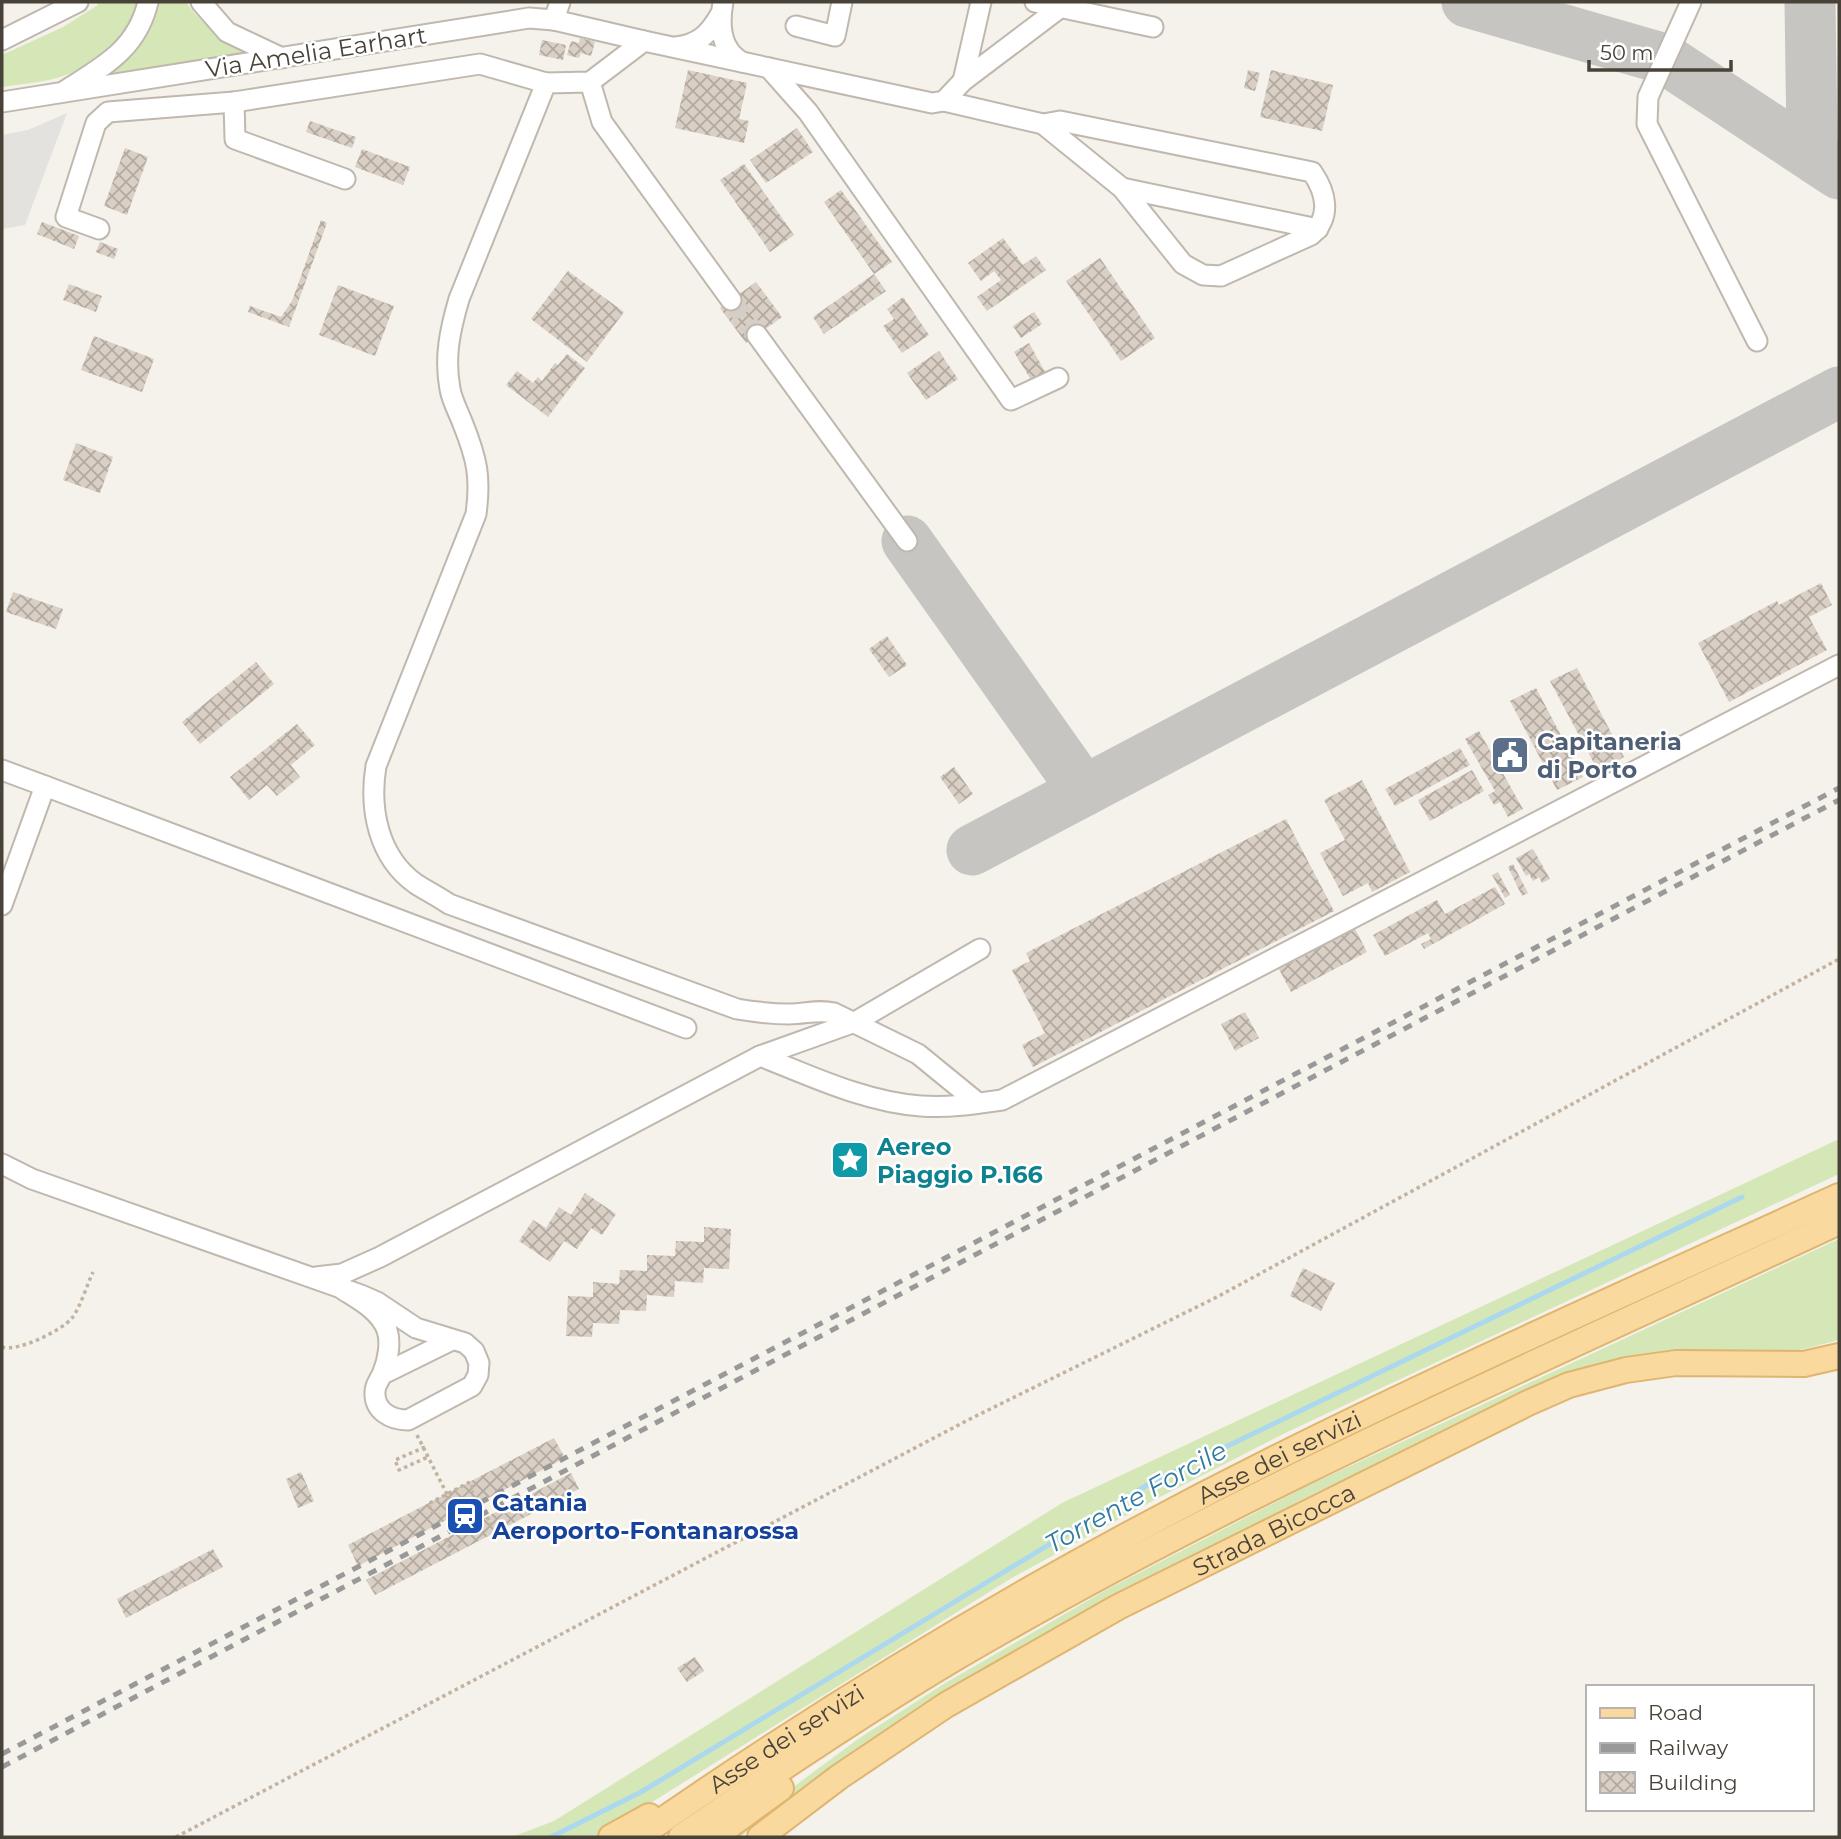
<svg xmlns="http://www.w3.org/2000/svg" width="1841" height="1839" font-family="Montserrat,sans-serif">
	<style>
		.grass { fill: #d5e7b6 }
		.parking { fill: #e4e2df }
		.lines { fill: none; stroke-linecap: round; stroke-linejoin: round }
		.stream { stroke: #abd8ee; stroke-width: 5 }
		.taxiway { stroke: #c7c5c2; stroke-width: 51 }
		.building { fill: url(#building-cross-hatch) }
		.minor-tunnel { stroke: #d3cec7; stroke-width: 19; stroke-dasharray: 19 10; stroke-linecap: butt }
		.minor-casing { stroke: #c0b8ae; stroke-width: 23 }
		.major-casing { stroke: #dfb56f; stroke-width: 28 }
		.path { stroke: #c1b3a0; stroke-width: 3.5; stroke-dasharray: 3.5 3.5; stroke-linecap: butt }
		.minor { stroke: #fff; stroke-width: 19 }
		.major { stroke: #fad99f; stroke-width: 24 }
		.rail { stroke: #999; stroke-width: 5; stroke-dasharray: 9 9; stroke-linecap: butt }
		.labels { text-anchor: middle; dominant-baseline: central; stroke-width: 5; stroke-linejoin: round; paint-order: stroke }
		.street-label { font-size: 24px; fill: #494239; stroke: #fff }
		.service-label { font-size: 24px; font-weight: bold; fill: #4e5e75; stroke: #fff; text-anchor: start }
		.culture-label { font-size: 24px; font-weight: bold; fill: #0d838f; stroke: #fff; text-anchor: start }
		.transit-label { font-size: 24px; font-weight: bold; fill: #164399; stroke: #fff; text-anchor: start }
		.water-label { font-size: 26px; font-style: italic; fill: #327aa1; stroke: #fff }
	</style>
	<defs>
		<pattern id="building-cross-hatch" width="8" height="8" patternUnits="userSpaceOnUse" patternTransform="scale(1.75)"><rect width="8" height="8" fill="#d9cfc4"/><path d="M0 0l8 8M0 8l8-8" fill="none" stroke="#b2aaa0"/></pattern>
	</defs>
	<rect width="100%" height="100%" fill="#f5f1eb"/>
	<g class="grass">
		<path d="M97,2H139C127,40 94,67 57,78C39,83 20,84 2,87V55L63,27L98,5Z"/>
		<path d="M155,2H186C202,27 232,41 257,56L105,75Z"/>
		<polygon points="1839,1139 1839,1174 1283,1434 1156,1499 1010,1579 596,1837 512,1837 554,1821 1062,1503"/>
		<polygon points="1839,1239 1839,1340 1800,1350 1756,1353 1521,1395 1311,1495 1110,1598 944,1692 860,1747 740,1837 726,1837 858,1739 942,1685 1106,1590 1307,1486"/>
	</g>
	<polygon class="parking" points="67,113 25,225 2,229 2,135 28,130"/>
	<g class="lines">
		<polyline class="stream" points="551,1837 641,1792 1149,1484 1742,1197"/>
		<g class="taxiway">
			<polyline points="1467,2 1665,59 1839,174"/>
			<polyline points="1810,2 1812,139 1813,150 1818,160"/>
			<polyline points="907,541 1084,791"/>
			<polyline points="972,850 1839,392"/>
		</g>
	</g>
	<g class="building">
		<polygon points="580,38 595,42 591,56 581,53 579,58 567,55 571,41 579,43"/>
		<polygon points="542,40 566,45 563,60 539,55"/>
		<polygon points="688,70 747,83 739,119 749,121 744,143 675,128"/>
		<polygon points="1248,70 1260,73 1255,91 1244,88"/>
		<polygon points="1271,70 1333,85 1322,131 1260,117"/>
		<polygon points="310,121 356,137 352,148 306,132"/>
		<polygon points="797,128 813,152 766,183 750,160"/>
		<polygon points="125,148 148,157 127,215 104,206"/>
		<polygon points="362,149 410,167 403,185 355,167"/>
		<polygon points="744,164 794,235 770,252 720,180"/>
		<polygon points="841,190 892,262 874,274 824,202"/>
		<polygon points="321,220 327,223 289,327 248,312 250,306 281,317 292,301"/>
		<polygon points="42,222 79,236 74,249 37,234"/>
		<polygon points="1003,238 1023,265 1036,256 1046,270 987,311 977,297 1001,280 994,271 981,281 968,263"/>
		<polygon points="100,242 118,249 114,259 96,252"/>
		<polygon points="1100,258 1155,338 1121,361 1066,281"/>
		<polygon points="568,271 624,312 587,362 531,319"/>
		<polygon points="874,274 886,291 824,334 813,317"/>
		<polygon points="756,282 782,317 746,343 720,308"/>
		<polygon points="69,284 102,296 96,312 63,300"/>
		<polygon points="338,285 394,306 375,356 319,335"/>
		<polygon points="903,297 929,335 902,353 883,326 894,319 887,309"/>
		<polygon points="1034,312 1042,324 1021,338 1013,326"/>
		<polygon points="94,336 154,359 142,392 81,370"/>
		<polygon points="1029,343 1045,372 1031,380 1014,352"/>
		<polygon points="939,351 958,379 926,400 907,373"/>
		<polygon points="567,354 585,368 548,417 506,385 517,371 533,383 538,377 542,381 555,363 558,365"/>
		<polygon points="76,443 113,457 100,493 63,480"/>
		<polygon points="1821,583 1832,605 1809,617 1827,650 1729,702 1698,643 1777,601 1779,605"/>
		<polygon points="13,592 63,609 56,629 6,612"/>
		<polygon points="887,636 907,665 889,677 869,649"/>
		<polygon points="256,662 274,684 200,744 182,722"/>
		<polygon points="1577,668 1624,757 1598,771 1550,681"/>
		<polygon points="1536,688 1583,777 1557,790 1510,701"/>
		<polygon points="297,724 315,745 291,765 300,777 277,796 267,785 249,800 230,777"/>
		<polygon points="1479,731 1523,809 1508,817 1500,802 1494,805 1488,795 1495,791 1465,739"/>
		<polygon points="1460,748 1470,765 1395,806 1385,789"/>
		<polygon points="954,767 973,794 959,804 940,777"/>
		<polygon points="1472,770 1484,791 1430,821 1418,800"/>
		<polygon points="1362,780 1410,872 1372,892 1368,883 1343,896 1320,853 1345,840 1324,800"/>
		<polygon points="1286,819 1334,911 1033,1067 1022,1045 1045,1033 1012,970 1030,961 1026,953"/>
		<polygon points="1533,849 1550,879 1542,883 1539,877 1533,881 1529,874 1526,876 1516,858"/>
		<polygon points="1513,864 1528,893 1522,896 1508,867"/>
		<polygon points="1498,872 1510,895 1505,898 1492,875"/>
		<polygon points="1495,887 1505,904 1424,949 1421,944 1431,939 1428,933 1385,956 1373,935 1437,900 1445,914"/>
		<polygon points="1355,929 1367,952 1291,992 1279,969"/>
		<polygon points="1245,1012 1259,1038 1235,1051 1221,1024"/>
		<polygon points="585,1193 616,1214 602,1235 591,1228 577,1249 564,1241 550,1262 519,1241 533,1220 546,1228 559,1207 571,1215"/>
		<polygon points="704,1227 731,1229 729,1269 704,1268 703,1283 675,1281 674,1297 647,1295 646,1311 620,1310 619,1324 593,1323 592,1337 566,1336 568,1296 593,1297 593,1282 619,1284 620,1270 647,1271 647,1255 675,1256 676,1241 704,1242"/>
		<polygon points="1303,1268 1335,1283 1321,1311 1290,1296"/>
		<polygon points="554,1438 565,1458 358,1566 348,1545"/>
		<polygon points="301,1472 314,1501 298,1508 286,1479"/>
		<polygon points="571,1473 579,1489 375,1595 366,1580"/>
		<polygon points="213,1549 223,1567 126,1618 117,1599"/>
		<polygon points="695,1657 704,1671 687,1682 677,1668"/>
	</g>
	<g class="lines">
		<polyline class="minor-tunnel" points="731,300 757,335"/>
		<defs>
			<g id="minor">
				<polyline points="201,2 227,32 282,58"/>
				<path d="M723,2C719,24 720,50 742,62"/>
				<polyline points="1035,2 1153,27"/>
				<polyline points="1691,2 1648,97 1647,124 1757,341"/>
				<polyline points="554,20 560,2"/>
				<polyline points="796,26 835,36 842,2"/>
				<polyline points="2,40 78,2"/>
				<path d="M676,47C699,44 709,34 720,15"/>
				<polyline points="769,68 808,112 1011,400 1058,378"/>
				<polyline points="963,81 981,2"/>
				<polyline points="590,82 602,122 731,300"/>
				<path d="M66,90C104,66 137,49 148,2"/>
				<path d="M944,101L1043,124L1122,188L1183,264L1203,275L1221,276L1311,235C1332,217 1326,192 1312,172L1060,121L1043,124"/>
				<polyline points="2,102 529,18 554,20 644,41"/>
				<polyline points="234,102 235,139 345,179"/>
				<polyline points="1122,188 1318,229"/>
				<polyline points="99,229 66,217 96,123 108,112 234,102 480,64 546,83"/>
				<polyline points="757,335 907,541"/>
				<polyline points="2,770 45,786 2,905"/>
				<polyline points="45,786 686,1028"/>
				<path d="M760,1056C811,1076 865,1102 921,1106C948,1108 975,1104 1002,1100L1839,665"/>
				<path d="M978,1103L918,1054L834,1013C818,1009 806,1014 789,1014C771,1014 755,1012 737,1009L449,904C439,897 427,891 416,884C378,857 369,809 376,766L476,514C481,477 477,459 463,424C459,413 452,401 450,389C444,357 450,330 459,299L546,83L590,82L644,41L932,103L944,101L963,81L1061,7"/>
				<path d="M2,1164L32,1179L361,1295L377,1302L416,1328L465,1343L474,1351L479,1363L478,1375L472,1386L408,1420C391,1420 374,1411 375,1392C375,1384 380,1380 383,1372C388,1360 391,1342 387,1330C379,1309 357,1299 339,1287"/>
				<polyline points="316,1277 342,1274 380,1257 760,1056 855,1022 980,949"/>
				<polyline points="383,1374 452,1340"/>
			</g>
			<g id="major">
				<polyline points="611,1837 649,1816"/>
				<path id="s1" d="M638,1837C846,1692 1065,1562 1292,1450C1472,1361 1657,1279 1839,1196"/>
				<path d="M681,1837C771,1775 863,1713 957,1657C1240,1491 1543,1360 1839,1222"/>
				<polyline points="714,1837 781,1788"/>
				<path id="s2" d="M760,1837L839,1777L946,1705L1118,1607L1528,1403L1569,1385L1626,1370L1676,1363L1804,1364L1839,1356"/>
			</g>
		</defs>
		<use href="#minor" class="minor-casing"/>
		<use href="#major" class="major-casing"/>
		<g class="path">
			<path d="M2,1347C18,1352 61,1331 72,1318C80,1308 87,1285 93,1272"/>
			<polyline points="417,1435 457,1514"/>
			<polyline points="425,1447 395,1460 399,1470 428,1457"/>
			<polyline points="435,1511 432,1512 428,1504 470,1482 474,1491 472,1492"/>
			<polyline points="487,1517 491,1524 489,1525"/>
			<polyline points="467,1527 471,1534 475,1532"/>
			<polyline points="445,1539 449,1546 452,1544"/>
			<polyline points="176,1837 968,1420 1217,1297 1839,959"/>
		</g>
		<use href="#minor" class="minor"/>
		<use href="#major" class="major"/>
		<g class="rail">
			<polyline points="2,1754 1839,788"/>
			<polyline points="2,1767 1839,800"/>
		</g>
	</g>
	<defs>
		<symbol id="civic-square" viewBox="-11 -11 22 22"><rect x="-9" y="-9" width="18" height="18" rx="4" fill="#5c6f8a" stroke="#fff"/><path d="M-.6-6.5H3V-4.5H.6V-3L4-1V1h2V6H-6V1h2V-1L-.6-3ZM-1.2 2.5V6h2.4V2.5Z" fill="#fff"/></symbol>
		<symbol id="sight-square" viewBox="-11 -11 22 22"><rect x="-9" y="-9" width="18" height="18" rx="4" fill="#0f9aa8" stroke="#fff"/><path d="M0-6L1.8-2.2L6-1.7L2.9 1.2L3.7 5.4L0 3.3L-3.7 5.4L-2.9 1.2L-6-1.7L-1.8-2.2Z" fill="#fff"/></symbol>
		<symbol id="station-square" viewBox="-11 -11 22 22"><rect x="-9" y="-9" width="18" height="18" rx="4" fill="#1a4fb4" stroke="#fff"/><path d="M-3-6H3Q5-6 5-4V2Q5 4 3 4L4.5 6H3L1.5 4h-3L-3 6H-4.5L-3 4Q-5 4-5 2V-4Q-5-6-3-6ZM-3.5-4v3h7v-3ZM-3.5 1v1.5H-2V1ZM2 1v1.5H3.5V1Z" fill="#fff"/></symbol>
	</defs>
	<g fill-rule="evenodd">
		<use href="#civic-square" x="1488" y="733" width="44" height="44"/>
		<use href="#sight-square" x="828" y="1138" width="44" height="44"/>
		<use href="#station-square" x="443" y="1494" width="44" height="44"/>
	</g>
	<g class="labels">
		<g class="street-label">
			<text transform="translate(316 52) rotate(-9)">Via Amelia Earhart</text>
			<text stroke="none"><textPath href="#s1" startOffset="746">Asse dei servizi</textPath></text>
			<text stroke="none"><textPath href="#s2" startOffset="600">Strada Bicocca</textPath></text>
			<text stroke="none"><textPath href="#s1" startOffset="178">Asse dei servizi</textPath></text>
		</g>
		<g class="service-label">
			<text x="1537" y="741">Capitaneria<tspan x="1537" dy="28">di Porto</tspan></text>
		</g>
		<g class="culture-label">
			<text x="877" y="1146">Aereo<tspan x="877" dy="28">Piaggio P.166</tspan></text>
		</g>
		<g class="transit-label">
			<text x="492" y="1502">Catania<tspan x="492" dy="28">Aeroporto-Fontanarossa</tspan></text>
		</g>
		<g class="water-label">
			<text transform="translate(1136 1497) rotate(-29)">Torrente Forcile</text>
		</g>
	</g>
	<rect width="1841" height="1839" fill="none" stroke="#494239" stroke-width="7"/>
	<rect x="1586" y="1685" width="228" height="126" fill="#ffffff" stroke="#b6b3b0" stroke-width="2"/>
	<rect x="1600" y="1708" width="35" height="10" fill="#fad99f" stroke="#b6b3b0" stroke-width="2"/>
	<text x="1648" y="1720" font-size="21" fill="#494239">Road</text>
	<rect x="1600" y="1743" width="35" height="10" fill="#999999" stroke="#b6b3b0" stroke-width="2"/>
	<text x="1648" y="1755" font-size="21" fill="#494239">Railway</text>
	<rect x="1600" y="1772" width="35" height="21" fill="url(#building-cross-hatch)" stroke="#b6b3b0" stroke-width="2"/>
	<text x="1648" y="1790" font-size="21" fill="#494239">Building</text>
	<path d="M1589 60v10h142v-10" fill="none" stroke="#494239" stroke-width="3.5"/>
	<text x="1600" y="60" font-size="21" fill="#494239" stroke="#ffffff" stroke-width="5" paint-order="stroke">50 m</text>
</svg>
